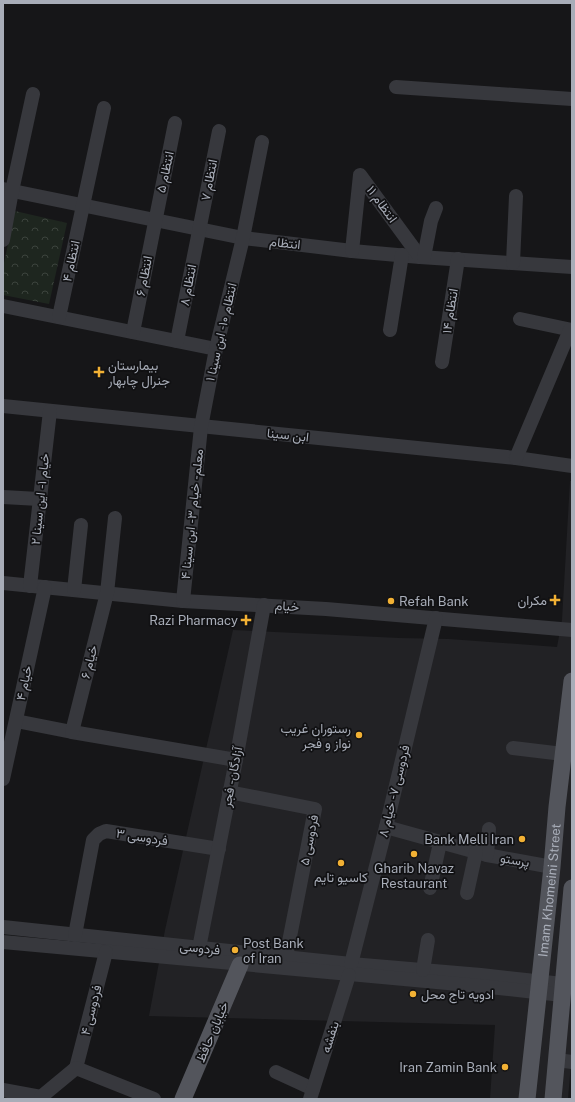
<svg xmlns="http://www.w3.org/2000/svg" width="575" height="1102" font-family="'Public Sans',Vazirmatn,sans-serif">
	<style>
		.built { fill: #222225 }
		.park { fill: url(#park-crowns) }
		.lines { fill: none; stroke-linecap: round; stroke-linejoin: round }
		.minor { stroke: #37383d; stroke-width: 14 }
		.major { stroke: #53555c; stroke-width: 17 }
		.poi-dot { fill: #f2b134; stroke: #111113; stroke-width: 1.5 }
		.labels { text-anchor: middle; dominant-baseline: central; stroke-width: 3.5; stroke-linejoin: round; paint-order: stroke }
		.street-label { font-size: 13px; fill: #a8adb8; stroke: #111113 }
		.poi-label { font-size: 13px; fill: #a8adb8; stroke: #111113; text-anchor: end }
	</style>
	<defs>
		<pattern id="park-crowns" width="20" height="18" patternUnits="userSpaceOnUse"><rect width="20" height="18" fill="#1e261f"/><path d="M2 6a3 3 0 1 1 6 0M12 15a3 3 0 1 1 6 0" fill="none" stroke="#3c433d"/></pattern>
	</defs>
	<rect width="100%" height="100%" fill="#161618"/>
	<polygon class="built" points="570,481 572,481 572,1052 568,1099 490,1099 495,1025 149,1016 165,930 233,630 399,638 449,639 557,647 562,620"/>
	<polygon class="park" points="15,211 67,223 49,304 3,295 3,268"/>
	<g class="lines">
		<g class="minor">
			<polyline points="396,87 572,99"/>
			<polyline points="3,189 243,238 352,251 420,257 572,267"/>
			<polyline points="3,240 12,191 33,94"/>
			<polyline points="352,251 360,175 420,257"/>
			<polyline points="424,257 431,221 436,208"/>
			<polyline points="513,263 516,196"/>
			<polyline points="3,306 216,349"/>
			<polyline points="59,317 104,108"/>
			<polyline points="520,319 572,330"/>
			<polyline points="390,330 402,255"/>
			<polyline points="133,332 175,123"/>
			<polyline points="177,341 219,131"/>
			<polyline points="442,362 458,259"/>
			<polyline points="3,406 516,458 572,466"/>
			<polyline points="516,458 570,330"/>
			<polyline points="3,497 39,499"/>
			<polyline points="3,583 183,601 326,609 572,630"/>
			<polyline points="30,586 50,411"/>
			<polyline points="74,590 81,525"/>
			<polyline points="183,601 201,427 216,349 243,238 262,142"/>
			<polyline points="16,721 72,732 236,760"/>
			<polyline points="72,732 107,593 115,518"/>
			<polyline points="513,748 563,754"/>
			<polyline points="3,779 45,587"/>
			<polyline points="229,792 315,809 286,957"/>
			<polyline points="386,827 487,855 552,867"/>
			<polyline points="487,855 489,829"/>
			<polyline points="430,888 440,843"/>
			<polyline points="467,893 476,852"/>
			<polyline points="3,927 351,964 481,975 563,984"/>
			<polyline points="75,935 93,840 99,834 106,831 219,849"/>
			<polyline points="3,942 480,986 562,995"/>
			<polyline points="199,948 236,760 264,605"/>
			<polyline points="351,964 386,827 436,618"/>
			<polyline points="423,970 428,940"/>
			<polyline points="557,1060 572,1062"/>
			<polyline points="76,1068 106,952"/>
			<polyline points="276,1072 313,1089"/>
			<polyline points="3,1090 41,1097"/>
			<polyline points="41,1097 76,1068 154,1099"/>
			<polyline points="310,1099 349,975"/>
		</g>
		<g class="major">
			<polyline points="183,1099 240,965"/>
			<path id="s1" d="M527,1099L552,867L557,807L572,681"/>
			<polyline points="553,1099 572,888"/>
		</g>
	</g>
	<g class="poi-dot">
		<path d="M97 366h4v4h4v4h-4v4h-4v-4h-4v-4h4z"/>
		<path d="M553 594h4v4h4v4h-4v4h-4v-4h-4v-4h4z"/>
		<circle cx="391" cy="601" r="4"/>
		<path d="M244 614h4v4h4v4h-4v4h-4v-4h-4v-4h4z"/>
		<circle cx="359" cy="735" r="4"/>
		<circle cx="522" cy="839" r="4"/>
		<circle cx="414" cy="854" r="4"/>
		<circle cx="341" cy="863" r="4"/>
		<circle cx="235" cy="950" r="4"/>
		<circle cx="413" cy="994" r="4"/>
		<circle cx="505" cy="1067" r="4"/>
	</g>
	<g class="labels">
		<g class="street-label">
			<text transform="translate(165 172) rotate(-78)">انتظام ۵</text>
			<text transform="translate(209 180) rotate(-79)">انتظام ۷</text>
			<text transform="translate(382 204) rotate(54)">انتظام ۱۱</text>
			<text transform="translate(285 243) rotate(6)">انتظام</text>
			<text transform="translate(71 261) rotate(-78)">انتظام ۴</text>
			<text transform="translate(144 276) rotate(-79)">انتظام ۶</text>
			<text transform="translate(188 285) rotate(-79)">انتظام ۸</text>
			<text transform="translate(450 311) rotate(-81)">انتظام ۱۴</text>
			<text transform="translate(221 332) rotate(-77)">انتظام ۱۰ - ابن سینا ۱</text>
			<text transform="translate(288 435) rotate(6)">ابن سینا</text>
			<text transform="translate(40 499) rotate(-84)">خیام ۱ - این سینا ۲</text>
			<text transform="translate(192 514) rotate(-84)">معلم - خیام ۳ - ابن سینا ۴</text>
			<text transform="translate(287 606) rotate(3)">خیام</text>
			<text transform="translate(89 662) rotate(-76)">خیام ۶</text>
			<text transform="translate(24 683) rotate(-78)">خیام ۴</text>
			<text transform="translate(232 777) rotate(-79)">آزادگان - فجر</text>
			<text transform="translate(394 791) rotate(-76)">فردوسی ۷ - خیام ۸</text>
			<text transform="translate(142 837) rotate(9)">فردوسی ۳</text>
			<text transform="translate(309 840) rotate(-79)">فردوسی ۵</text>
			<text transform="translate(515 860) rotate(10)">پرستو</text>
			<text stroke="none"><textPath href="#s1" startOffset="210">Imam Khomeini Street</textPath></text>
			<text transform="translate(200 948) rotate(6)">فردوسی</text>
			<text transform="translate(91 1010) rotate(-76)">فردوسی ۴</text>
			<text transform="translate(212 1032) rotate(-67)">خیابان حافظ</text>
			<text transform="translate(330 1037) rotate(-73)">بنفشه</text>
		</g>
		<g class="poi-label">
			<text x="108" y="365" text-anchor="start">بیمارستان<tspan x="108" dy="15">جنرال چابهار</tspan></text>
			<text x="547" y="600">مکران</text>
			<text x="399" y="601" text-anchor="start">Refah Bank</text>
			<text x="238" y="620">Razi Pharmacy</text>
			<text x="351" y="728">رستوران غریب<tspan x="351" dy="15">نواز و فجر</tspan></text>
			<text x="514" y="839">Bank Melli Iran</text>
			<text x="414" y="868" text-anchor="middle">Gharib Navaz<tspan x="414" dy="15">Restaurant</tspan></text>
			<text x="341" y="877" text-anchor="middle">کاسیو تایم</text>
			<text x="243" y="943" text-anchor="start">Post Bank<tspan x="243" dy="15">of Iran</tspan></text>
			<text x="421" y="994" text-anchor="start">ادویه تاج محل</text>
			<text x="497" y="1067">Iran Zamin Bank</text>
		</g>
	</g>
	<rect width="575" height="1102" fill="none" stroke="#a8adb8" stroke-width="8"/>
</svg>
